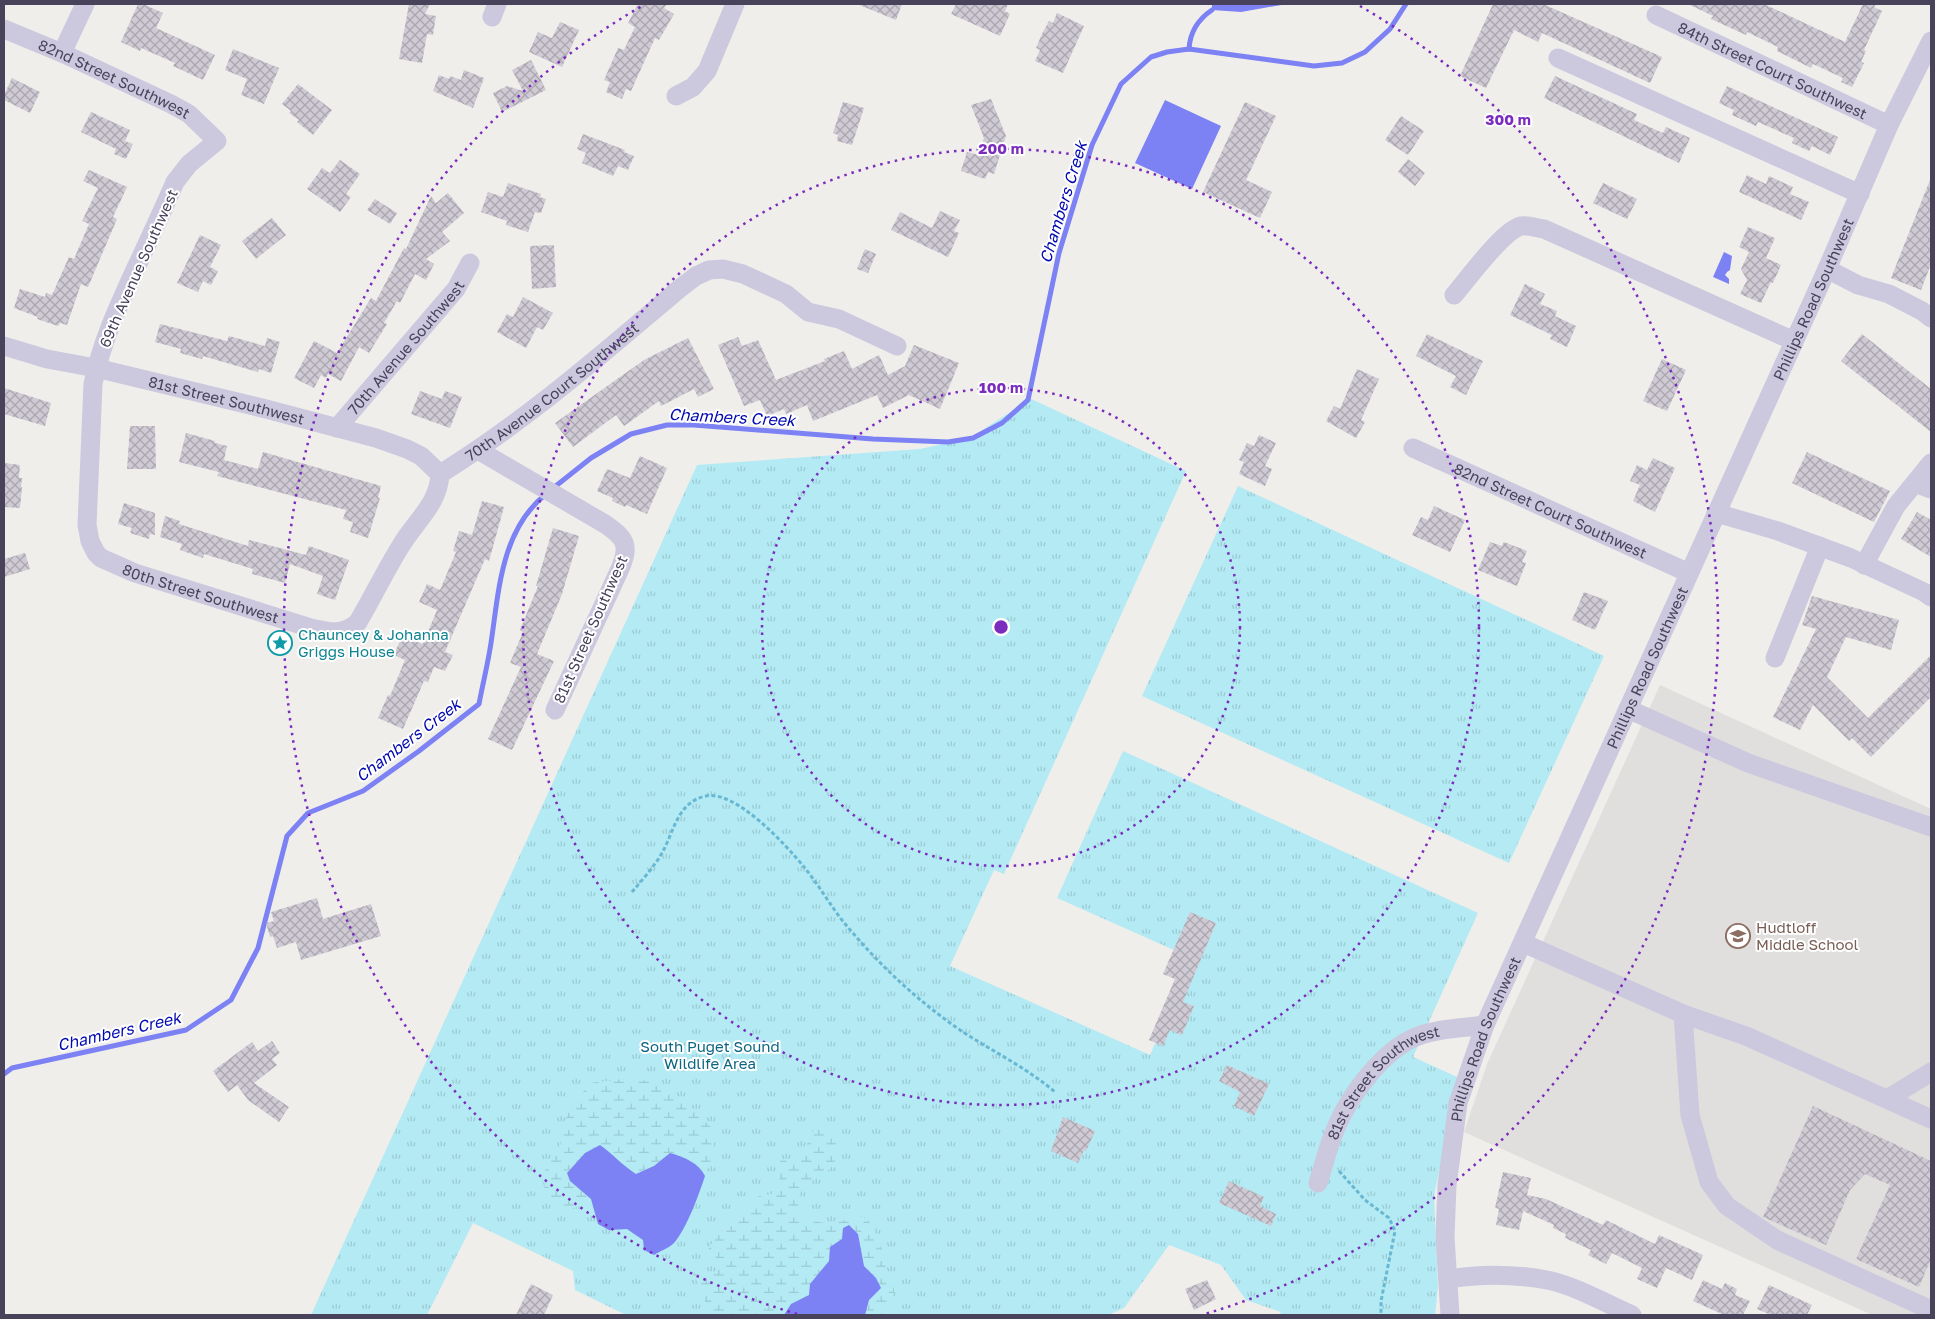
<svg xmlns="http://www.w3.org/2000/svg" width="1935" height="1319" font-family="'Golos Text',sans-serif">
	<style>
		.education { fill: #e0dfdd }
		.grass { fill: url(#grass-tufts) }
		.wetland { fill: url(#wetland-marsh) }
		.water { fill: #7c81f4 }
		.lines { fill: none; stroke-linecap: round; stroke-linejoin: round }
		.stream { stroke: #7c81f4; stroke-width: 5 }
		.building { fill: url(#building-cross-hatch) }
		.path { stroke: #68b8d3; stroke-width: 3; stroke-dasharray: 4 2.5; stroke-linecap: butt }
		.minor { stroke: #ccc8de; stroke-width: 19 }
		.ring { fill: none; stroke: #7b2cbf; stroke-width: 2.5; stroke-dasharray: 2.5 5 }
		.labels { text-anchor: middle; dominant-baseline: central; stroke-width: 4; stroke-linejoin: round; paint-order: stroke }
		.street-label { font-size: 15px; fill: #48425b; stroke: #fff }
		.culture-label { font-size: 15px; fill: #0d838f; stroke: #fff; text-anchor: start }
		.education-label { font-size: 15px; fill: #785e54; stroke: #fff; text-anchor: start }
		.park-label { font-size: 15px; fill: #0d6582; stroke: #fff }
		.water-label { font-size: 16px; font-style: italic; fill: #0008b0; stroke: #fff }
		.centre { fill: #7b2cbf; stroke: #fff; stroke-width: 2.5 }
		.ring-label { font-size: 15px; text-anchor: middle; font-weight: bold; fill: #7b2cbf; stroke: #fff; stroke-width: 4; stroke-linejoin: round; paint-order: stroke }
	</style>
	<defs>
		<pattern id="grass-tufts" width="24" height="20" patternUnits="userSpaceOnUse" patternTransform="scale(1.25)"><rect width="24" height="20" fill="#b3eaf3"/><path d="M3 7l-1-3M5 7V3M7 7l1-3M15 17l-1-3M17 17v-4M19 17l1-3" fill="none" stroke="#9bcad3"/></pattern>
		<pattern id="wetland-marsh" width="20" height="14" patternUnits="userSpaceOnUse" patternTransform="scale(1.25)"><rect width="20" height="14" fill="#b3eaf3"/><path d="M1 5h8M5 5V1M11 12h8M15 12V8" fill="none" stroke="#9bcad3"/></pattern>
		<pattern id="building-cross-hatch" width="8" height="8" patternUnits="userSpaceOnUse" patternTransform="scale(1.25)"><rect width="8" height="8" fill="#cfcad4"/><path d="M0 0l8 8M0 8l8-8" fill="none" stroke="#aaa6af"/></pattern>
	</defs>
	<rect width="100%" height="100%" fill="#efeeeb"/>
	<polygon class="education" points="1660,685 1931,809 1931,1315 1872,1315 1464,1132 1487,1064"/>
	<g class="grass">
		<polygon points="1027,397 1186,471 1004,874 994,870 950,966 1150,1055 1192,958 1057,898 1123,751 1478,913 1413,1057 1466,1081 1450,1120 1434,1195 1438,1287 1435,1315 1279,1315 1281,1312 1246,1300 1221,1265 1169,1245 1124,1308 1108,1315 626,1315 575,1290 573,1271 473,1223 427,1315 311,1315 697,465 920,449 970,438 1015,409"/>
		<polygon points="1238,486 1604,656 1509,863 1142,696"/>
	</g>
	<g class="wetland">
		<polygon points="631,1078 657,1083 689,1106 713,1129 714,1151 705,1176 701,1167 670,1153 654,1166 636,1174 623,1166 615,1156 585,1153 567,1173 570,1181 591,1199 581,1206 569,1209 547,1195 541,1177 560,1145 565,1120 572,1106 590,1083"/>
		<path d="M814,1128L825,1130L837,1140C837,1145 839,1151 837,1156C829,1185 792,1173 799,1215C825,1226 832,1226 857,1215L867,1219L873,1227L884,1254L886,1272L894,1281V1294L887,1307L886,1315H714C704,1306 701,1287 693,1274L696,1270L710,1276L716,1271L717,1259L708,1248L722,1231L759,1196L772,1194L780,1178V1161C803,1157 806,1148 814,1128Z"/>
	</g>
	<g class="water">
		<polygon points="1212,4 1287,4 1241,12 1212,10"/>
		<polygon points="1165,100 1221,126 1192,189 1135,163"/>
		<polygon points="1724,252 1732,256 1730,270 1727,272 1725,275 1729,279 1729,284 1713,277"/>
		<path d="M600,1145C613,1154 623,1166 636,1174L654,1166L670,1153C684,1157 699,1163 705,1176C699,1194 687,1228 674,1243C669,1248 660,1251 654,1255L644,1250L643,1240L627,1229L609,1230L598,1224L591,1199L570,1181L567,1173L585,1153Z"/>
		<polygon points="849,1225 858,1234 864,1266 876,1278 881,1288 869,1300 865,1315 784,1315 791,1304 809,1295 810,1284 829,1261 830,1247 842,1239 843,1228"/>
	</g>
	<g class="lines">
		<g class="stream">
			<path d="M1189,49C1190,32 1197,20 1212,10"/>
			<polyline points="552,489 591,458 631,434 667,425 694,425 873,439 948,442 973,438 1002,423 1028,400 1059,253 1092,145 1121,84 1151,57 1167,52 1189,49 1314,66 1342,63 1365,52 1390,29 1406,4"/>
			<path d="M4,1074L12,1068L186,1030L231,1000L258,948L287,836L308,813L363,791L419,751L479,704C483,683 488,663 491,643C499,590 501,530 546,494"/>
		</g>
	</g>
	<g class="building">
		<polygon points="138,4 143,4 163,13 156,28 215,55 203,80 173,66 175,63 141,48 140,51 121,42"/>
		<polygon points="409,4 430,4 425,14 436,16 433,35 427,34 422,63 399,59"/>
		<polygon points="638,4 667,4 664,8 674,14 659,40 655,38 631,91 626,89 622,99 606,92 610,82 604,80 618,48 624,50 635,27 628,23"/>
		<polygon points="857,4 902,4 896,20"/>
		<polygon points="956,4 1008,4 1005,11 1010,14 1000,36 951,14"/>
		<polygon points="1493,4 1543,4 1662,57 1650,83 1542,33 1538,42 1514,30 1486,88 1460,76"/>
		<polygon points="1688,4 1764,4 1845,42 1863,4 1876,4 1874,7 1882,11 1864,50 1866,51 1861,62 1864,63 1852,87 1841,82 1843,78 1813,64 1811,68 1777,51 1778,47 1747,32 1746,35 1711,19 1713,16"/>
		<polygon points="1057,13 1084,26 1063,73 1035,61 1040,50 1036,48 1042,34 1049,21 1053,23"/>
		<polygon points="560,22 579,30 562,67 529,52 538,32 552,38"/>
		<polygon points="233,49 279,68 264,104 241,95 247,79 225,70"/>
		<polygon points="531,60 546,90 502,112 493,93 507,86 523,91 512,70"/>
		<polygon points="464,70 484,78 473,108 433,91 439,75 449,79 450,76 461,80"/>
		<polygon points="1555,76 1637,114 1634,120 1663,133 1666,127 1690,138 1679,163 1544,98"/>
		<polygon points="12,78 40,92 30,113 4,100 4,95"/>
		<polygon points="298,84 332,110 313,135 297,122 299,120 289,113 291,111 282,104"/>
		<polygon points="1727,86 1838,137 1830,155 1812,146 1809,151 1792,143 1794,138 1758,122 1756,126 1732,115 1734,110 1719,103"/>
		<polygon points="991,99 1006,136 994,174 988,172 985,179 961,171 967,152 978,155 984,138 971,105"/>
		<polygon points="843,102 864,108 852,145 837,141 838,135 833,133"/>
		<polygon points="1245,102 1276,116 1246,180 1272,192 1260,218 1203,192"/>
		<polygon points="91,112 130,130 125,141 133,144 126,159 114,154 116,149 81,132"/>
		<polygon points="1401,116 1424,131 1408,155 1385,140"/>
		<polygon points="583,134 625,150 624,152 634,156 628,170 618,166 613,176 582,163 586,153 577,149"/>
		<polygon points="1408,159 1425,173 1415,186 1398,172"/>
		<polygon points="340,160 360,174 346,194 351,197 340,212 307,189 322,168 330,173"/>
		<polygon points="89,170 127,187 113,217 117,219 88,287 81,284 67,325 60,323 58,326 37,319 38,317 14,308 20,289 45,297 46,293 52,295 69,257 74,259 89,224 82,221 98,188 83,181"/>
		<polygon points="1747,175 1766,184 1769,176 1793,187 1790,194 1809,202 1801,220 1739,192"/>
		<polygon points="1930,180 1931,264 1921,290 1891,278"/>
		<polygon points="508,183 541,194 540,197 546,199 541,213 535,212 528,232 506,225 507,221 481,212 488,192 503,197"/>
		<polygon points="1603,183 1637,199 1627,219 1593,203"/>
		<polygon points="448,193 464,213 442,232 450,241 426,259 434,264 426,280 415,274 400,303 397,301 384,323 387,324 369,353 359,347 341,381 328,374 326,378 321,375 314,388 294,378 314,341 337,353 371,298 376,301 404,248 406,249 431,196 436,203"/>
		<polygon points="375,199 397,213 390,224 367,210"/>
		<polygon points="940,211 960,220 954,231 959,233 948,257 891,230 900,212 932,228"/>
		<polygon points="272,218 286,235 256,259 242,241"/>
		<polygon points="1748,227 1775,238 1766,258 1781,265 1773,283 1771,282 1761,303 1740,294 1747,280 1741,269 1749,252 1739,247"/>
		<polygon points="200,235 221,245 210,267 218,271 211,285 203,281 198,292 177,283"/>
		<polygon points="554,245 556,287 532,289 530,246"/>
		<polygon points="865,249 876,254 868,273 857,269"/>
		<polygon points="1525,284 1545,294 1540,304 1557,311 1555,316 1576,326 1567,347 1550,339 1552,335 1510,315"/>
		<polygon points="523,297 553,313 543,330 537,327 526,348 497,332 507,314 513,317"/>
		<polygon points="160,324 227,341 229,336 265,346 267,338 280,342 271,373 259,369 258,372 203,356 202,359 180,353 181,349 155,342"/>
		<polygon points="1427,334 1483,361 1466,395 1450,387 1456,376 1416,356"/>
		<polygon points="1862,334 1931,389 1931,432 1841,361"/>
		<polygon points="738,337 742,346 758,340 776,380 825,361 824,359 844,351 852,369 879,355 888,375 905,366 914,345 959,363 940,409 909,395 883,408 877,395 813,421 807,405 786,414 784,409 767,416 760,400 744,406 718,345"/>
		<polygon points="688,338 714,389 698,397 694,389 661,406 659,401 624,426 616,415 573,447 555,423 644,360"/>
		<polygon points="1662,359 1686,370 1667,411 1643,401"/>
		<polygon points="1357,369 1379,379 1361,420 1365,422 1356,438 1326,421 1334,406 1340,409"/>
		<polygon points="4,388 51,403 45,426 4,414"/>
		<polygon points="420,391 442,399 445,391 462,397 450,428 411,414"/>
		<polygon points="130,426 155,426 156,469 127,469"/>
		<polygon points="186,433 215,441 215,443 227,446 224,460 258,469 263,452 381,486 378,498 380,498 368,538 350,532 353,522 343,519 346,510 217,476 219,472 179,462"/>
		<polygon points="1259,435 1276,443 1265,466 1272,469 1265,486 1239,474 1244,462 1239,460 1247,443 1254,446"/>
		<polygon points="1807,452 1890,491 1874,522 1792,483"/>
		<polygon points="640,456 667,468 647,514 626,505 625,507 612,501 613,498 597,491 607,469 630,478"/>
		<polygon points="1653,458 1675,468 1655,512 1633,501 1640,485 1630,481 1637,465 1647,470"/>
		<polygon points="4,463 20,465 19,478 22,478 21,487 22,487 20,508 4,507"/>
		<polygon points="482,501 504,507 489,561 485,559 445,652 453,655 445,671 434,667 428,682 424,681 403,729 378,718 388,695 390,696 405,660 394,655 402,636 423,644 437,610 419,602 427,584 440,590 456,552 453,551 459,531 472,535"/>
		<polygon points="124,503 155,513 155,535 150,534 149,539 130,533 132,528 118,524"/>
		<polygon points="1434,506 1465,520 1450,552 1412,535 1421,517 1428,520"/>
		<polygon points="1917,512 1931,520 1931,557 1901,539"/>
		<polygon points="165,516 180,521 179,524 248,546 249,540 306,555 309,546 349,560 335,600 317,594 323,576 290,564 285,583 252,574 253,569 204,554 203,558 180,550 182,544 160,537"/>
		<polygon points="553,528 579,536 562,594 537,654 554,661 512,750 488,739 521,667 510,663 523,632 520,630 538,586 536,586"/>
		<polygon points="1490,542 1502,546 1504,542 1527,551 1522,562 1526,563 1517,586 1478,570"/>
		<polygon points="25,553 30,569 4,577 4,559"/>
		<polygon points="1584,592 1608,601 1595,630 1572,620"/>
		<polygon points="1812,596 1899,620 1891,650 1846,637 1827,677 1868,718 1931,655 1931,697 1871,757 1852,738 1849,741 1813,705 1800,730 1773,717 1816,629 1802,625"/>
		<polygon points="317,898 323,919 371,904 381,936 301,960 296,942 277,948 273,936 270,937 266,923 274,921 271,912"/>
		<polygon points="1190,912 1216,923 1183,1002 1194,1006 1182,1035 1170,1030 1163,1046 1149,1040 1175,979 1163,974"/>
		<polygon points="272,1041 280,1053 272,1059 277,1065 254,1083 289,1107 279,1122 248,1100 237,1085 228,1092 213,1071 252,1042 258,1051"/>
		<polygon points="1227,1065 1269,1084 1254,1116 1234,1106 1240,1092 1219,1081"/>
		<polygon points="1813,1106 1931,1161 1931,1259 1919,1287 1856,1259 1890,1185 1865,1174 1850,1190 1826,1245 1763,1217"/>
		<polygon points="1063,1117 1095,1131 1086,1151 1084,1150 1078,1163 1051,1151"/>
		<polygon points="1503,1172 1531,1178 1527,1195 1546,1199 1603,1225 1606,1220 1655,1244 1659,1235 1703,1255 1692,1280 1666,1268 1657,1288 1637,1279 1642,1268 1612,1253 1606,1264 1588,1255 1591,1250 1565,1238 1566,1234 1553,1228 1554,1225 1523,1211 1519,1230 1496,1225 1499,1209 1495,1208"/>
		<polygon points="1229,1181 1264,1197 1260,1206 1276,1214 1271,1226 1219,1203"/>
		<polygon points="1207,1280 1216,1299 1194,1310 1185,1289"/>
		<polygon points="1703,1280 1722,1289 1725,1283 1737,1289 1735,1295 1750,1301 1743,1315 1724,1315 1693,1301"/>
		<polygon points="531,1284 553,1295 544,1315 516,1315"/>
		<polygon points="1769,1285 1812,1305 1807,1315 1771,1315 1757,1309"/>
	</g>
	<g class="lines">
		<g class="path">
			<path d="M632,892C642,880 654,867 662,853C674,832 677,802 706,796C736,790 786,845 804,867C819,885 831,907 846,925C881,967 921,1004 966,1034C996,1053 1028,1069 1055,1092"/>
			<polyline points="1339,1171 1365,1200 1389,1218 1395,1231 1381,1301 1381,1315"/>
		</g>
		<g class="minor">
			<path id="s1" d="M1656,15L1889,125"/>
			<polyline points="492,17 497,4"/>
			<path id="s2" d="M4,29L62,53L171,104L189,114L217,141L189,164L175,182C162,212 148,242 134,272C117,309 101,344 93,384L87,525L90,541L96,553L101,558L135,573L311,628C329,632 344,636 358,622C373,597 386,569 402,544C416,521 439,503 440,474"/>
			<polyline points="62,53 85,4"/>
			<polyline points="1558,58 1860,194"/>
			<polyline points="676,96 693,87 707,71 735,4"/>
			<polyline points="1827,269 1858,285 1889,294 1922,311 1931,318"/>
			<path d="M1454,295C1468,279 1502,231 1521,226C1528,225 1537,228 1544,229L1794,341"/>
			<path id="s3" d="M4,346L47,359L96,368L266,409L376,438L407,449L421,456L440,474"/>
			<path id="s4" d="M337,428L456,289L470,263"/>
			<path id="s5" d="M1413,448L1689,573"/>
			<path d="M478,450L605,524C627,539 630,546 619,571L555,710"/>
			<path id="s6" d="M440,474C527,420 601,355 679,289L696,276L709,270L723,269L743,274L786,294L808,312L839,319L897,346"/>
			<polyline points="1915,483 1931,489"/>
			<polyline points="1716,513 1778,531 1851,558 1924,592 1931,597"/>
			<polyline points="1864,565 1896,506 1931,463"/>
			<polyline points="1775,658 1820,546"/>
			<polyline points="1628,709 1748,763 1931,827"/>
			<polyline points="1523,943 1683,1014 1746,1036 1931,1119"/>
			<polyline points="1683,1014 1690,1115 1709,1182 1727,1206 1777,1240 1931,1310"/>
			<polyline points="1887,1099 1931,1072"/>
			<path id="s7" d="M1318,1183C1324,1165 1328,1145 1336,1128C1350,1094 1385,1047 1421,1035C1441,1028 1465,1028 1485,1025"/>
			<path d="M1448,1279C1479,1274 1515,1274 1547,1280C1576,1286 1605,1303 1632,1315"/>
			<path id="s8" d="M1450,1315L1445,1237L1447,1185L1458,1103L1485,1025L1827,269L1889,125L1931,41"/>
		</g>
	</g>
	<g class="ring">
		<circle cx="1001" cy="627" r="239"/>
		<circle cx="1001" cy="627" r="478"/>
		<path d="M797 1314A717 717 0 0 1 642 6M1360 6A717 717 0 0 1 1205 1314"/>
	</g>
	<defs>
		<symbol id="sight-ring" viewBox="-11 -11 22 22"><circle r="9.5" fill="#fff" stroke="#0f9aa8" stroke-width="1.5"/><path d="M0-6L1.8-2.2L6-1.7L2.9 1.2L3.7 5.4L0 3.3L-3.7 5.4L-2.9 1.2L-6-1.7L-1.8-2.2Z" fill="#0f9aa8"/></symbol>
		<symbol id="school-ring" viewBox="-11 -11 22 22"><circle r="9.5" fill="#fff" stroke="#8d6e63" stroke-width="1.5"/><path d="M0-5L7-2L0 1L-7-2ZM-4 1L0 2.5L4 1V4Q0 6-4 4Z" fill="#8d6e63"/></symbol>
	</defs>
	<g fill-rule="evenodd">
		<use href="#sight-ring" x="266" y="629" width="28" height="28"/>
		<use href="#school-ring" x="1724" y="922" width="28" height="28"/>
	</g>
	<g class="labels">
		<g class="street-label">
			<text stroke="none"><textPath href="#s1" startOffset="129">84th Street Court Southwest</textPath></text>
			<text stroke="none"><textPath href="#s2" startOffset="121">82nd Street Southwest</textPath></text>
			<text transform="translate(138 268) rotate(-66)">69th Avenue Southwest</text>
			<text stroke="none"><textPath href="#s8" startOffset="1092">Phillips Road Southwest</textPath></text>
			<text stroke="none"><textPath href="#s4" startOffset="106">70th Avenue Southwest</textPath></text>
			<text stroke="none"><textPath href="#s6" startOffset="139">70th Avenue Court Southwest</textPath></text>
			<text stroke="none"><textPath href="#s3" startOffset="229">81st Street Southwest</textPath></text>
			<text stroke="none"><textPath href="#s5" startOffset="151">82nd Street Court Southwest</textPath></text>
			<text stroke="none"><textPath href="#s2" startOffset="804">80th Street Southwest</textPath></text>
			<text transform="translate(590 629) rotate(-66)">81st Street Southwest</text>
			<text stroke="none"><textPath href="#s8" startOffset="688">Phillips Road Southwest</textPath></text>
			<text stroke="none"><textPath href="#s8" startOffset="282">Phillips Road Southwest</textPath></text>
			<text stroke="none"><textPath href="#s7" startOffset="126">81st Street Southwest</textPath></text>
		</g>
		<g class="culture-label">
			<text x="298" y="634">Chauncey &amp; Johanna<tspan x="298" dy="17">Griggs House</tspan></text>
		</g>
		<g class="education-label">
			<text x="1756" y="927">Hudtloff<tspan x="1756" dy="17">Middle School</tspan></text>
		</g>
		<g class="park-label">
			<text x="710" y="1046">South Puget Sound<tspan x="710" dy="17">Wildlife Area</tspan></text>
		</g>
		<g class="water-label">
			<text transform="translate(1063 202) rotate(-73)">Chambers Creek</text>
			<text transform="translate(732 417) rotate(3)">Chambers Creek</text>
			<text transform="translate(408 740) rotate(-37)">Chambers Creek</text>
			<text transform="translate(119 1031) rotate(-13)">Chambers Creek</text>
		</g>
	</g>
	<circle cx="1001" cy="627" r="8" class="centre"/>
	<g class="ring-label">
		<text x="1508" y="125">300 m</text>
		<text x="1001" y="154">200 m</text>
		<text x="1001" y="393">100 m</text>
	</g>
	<rect width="1935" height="1319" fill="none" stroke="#48425b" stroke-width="10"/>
</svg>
